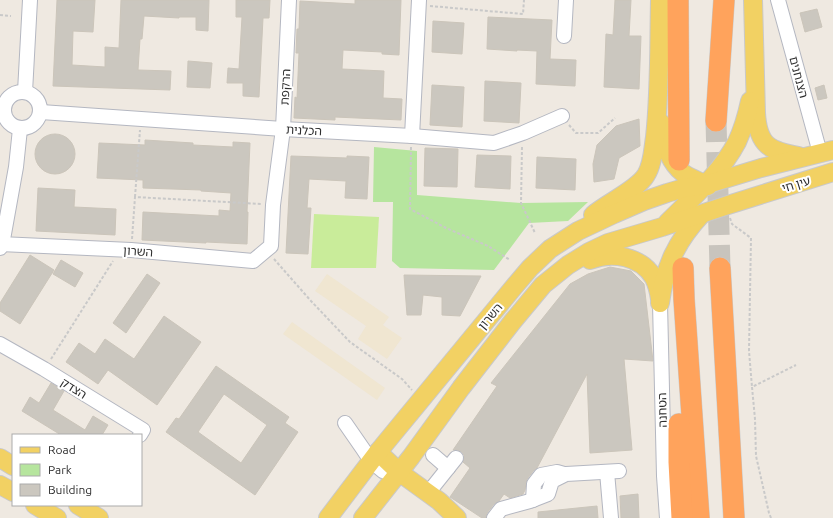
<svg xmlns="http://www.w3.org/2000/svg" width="833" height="518" font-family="Ubuntu,'Noto Sans Hebrew',sans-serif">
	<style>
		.education { fill: #f0e6d1 }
		.green { fill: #b6e59e }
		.pitch { fill: #c9ec9a }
		.building { fill: #cbc7bf; stroke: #cbc5ba; fill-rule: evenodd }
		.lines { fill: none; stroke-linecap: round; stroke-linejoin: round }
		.highway-tunnel { stroke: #c8c4bd; stroke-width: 21; stroke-dasharray: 21 10; stroke-linecap: butt }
		.minor-casing { stroke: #b4b7c1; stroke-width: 16 }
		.major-casing { stroke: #c9c9c9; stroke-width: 20 }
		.highway-casing { stroke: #c9c9c9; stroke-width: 22 }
		.path { stroke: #c9c9c9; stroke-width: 2; stroke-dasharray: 3 2; stroke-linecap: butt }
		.minor { stroke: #fff; stroke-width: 14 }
		.major { stroke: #f2d163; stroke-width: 18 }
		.highway { stroke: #ffa35c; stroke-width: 21 }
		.labels { text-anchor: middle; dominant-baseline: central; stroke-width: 4; stroke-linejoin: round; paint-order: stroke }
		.street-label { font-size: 12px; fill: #2e2e2e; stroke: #fff }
	</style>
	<rect width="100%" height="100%" fill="#efe9e1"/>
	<g class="education">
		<polygon points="327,274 389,317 383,325 402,338 387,359 358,339 366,326 315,291"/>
		<polygon points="292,322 385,388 377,400 283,334"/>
	</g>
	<polygon class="green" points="374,147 417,151 417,195 521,203 588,202 568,221 529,223 494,270 400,268 392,261 393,202 373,202"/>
	<polygon class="pitch" points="314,214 379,217 376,268 311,268"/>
	<g class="building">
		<polygon points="57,0 95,0 93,32 73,31 72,65 105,67 105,47 119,48 121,0 209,0 208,31 196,30 196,17 179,17 179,18 144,16 142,39 140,39 138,70 171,71 170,90 53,86"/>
		<polygon points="236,0 270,0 269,18 263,18 259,97 243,96 243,83 227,83 228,68 239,69 242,17 236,17"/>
		<polygon points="355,0 401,0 399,55 382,54 382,52 343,50 342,69 384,71 383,98 402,99 401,120 335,117 335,120 294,118 295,97 297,98 299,53 296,53 297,29 299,29 300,1 355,4"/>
		<polygon points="615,0 631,0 629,36 641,36 639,89 604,87 606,34 613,35"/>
		<polygon points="817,9 822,27 805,32 800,13"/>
		<polygon points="488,17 552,20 550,59 576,60 575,86 536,84 537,51 517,50 517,51 487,49"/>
		<polygon points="433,21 464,23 462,54 432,52"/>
		<polygon points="188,61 212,63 210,88 187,87"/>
		<polygon points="485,81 521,83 519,123 484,121"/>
		<polygon points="432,85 464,87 462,127 430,125"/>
		<polygon points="824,85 827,98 818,100 815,88"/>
		<polygon points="639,119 640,146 619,158 614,179 594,182 593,164 597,145 616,126"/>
		<circle cx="55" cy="154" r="20"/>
		<polygon points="145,140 193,143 193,145 233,147 233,142 250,143 247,212 248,212 247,244 206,242 206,243 142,240 143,212 219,216 219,210 230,211 231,193 201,191 201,190 143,188 143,180 97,178 99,143 145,145"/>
		<polygon points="425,148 458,149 457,187 424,186"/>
		<polygon points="477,155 511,156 510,189 475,187"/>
		<polygon points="291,156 347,158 347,156 369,157 367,199 345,198 346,181 309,179 307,208 311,208 308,254 286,253"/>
		<polygon points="537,157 576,159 575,190 536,188"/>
		<polygon points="38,188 75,190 74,207 116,209 115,235 36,231"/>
		<polygon points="30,255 54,270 20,324 0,311 0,303"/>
		<polygon points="61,260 83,273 75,287 53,274"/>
		<polygon points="610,267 631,271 644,284 653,361 624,359 632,450 590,453 587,374 537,468 534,470 527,479 526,483 525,490 523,494 510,498 504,494 499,501 494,504 487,513 486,518 482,518 450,497 470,468 463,462 464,459 464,455 462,452 458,450 453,450 497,386 491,383 570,284 588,274"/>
		<polygon points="147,274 160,283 126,333 113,323"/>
		<polygon points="404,275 481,276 460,316 442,315 442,297 423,295 421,315 407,315"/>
		<polygon points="164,316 201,342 157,405 108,370 98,384 66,362 79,343 95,354 105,339 134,359"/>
		<path d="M216,366L289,417L285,423L298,432L255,495L166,432L176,418L179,419ZM224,394L267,425L241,463L198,432Z"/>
		<polygon points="51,383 64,391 53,410 85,430 93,416 108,425 102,435 61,435 22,411 30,397 39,403"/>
		<polygon points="638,494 639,518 621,518 620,496"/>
		<polygon points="597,506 598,518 538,518 538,512"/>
	</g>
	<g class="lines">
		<polyline class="highway-tunnel" points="716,121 720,268"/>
		<defs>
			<g id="minor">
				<polyline points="778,0 820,153"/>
				<polyline points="564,36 566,0"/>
				<circle cx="22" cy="110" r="18"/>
				<polyline points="25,92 30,0"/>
				<polyline points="41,112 283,129 412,136 494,143 523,133 562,116"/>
				<polyline points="412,136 419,0"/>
				<polyline points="0,244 131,250 253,261 271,246 273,205 283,129 289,0"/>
				<polyline points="0,248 2,245 16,167 20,129"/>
				<polyline points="660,303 664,476 667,518"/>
				<polyline points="0,344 44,369 143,430 140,435"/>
				<polyline points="345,423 363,449 371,461 383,471 389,472 399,472"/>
				<polyline points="433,455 448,468"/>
				<polyline points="607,472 611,518"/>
				<polyline points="428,493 456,458"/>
				<polyline points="533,500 534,484 541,475 557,472 564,474"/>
				<polyline points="494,518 501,509 530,501 548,494 552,481 566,474 619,471"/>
			</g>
			<g id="major">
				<path d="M753,0L756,113C758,146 770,151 799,156"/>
				<path d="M661,123C663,140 669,162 683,173C691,179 700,181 708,186"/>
				<path d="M593,215C607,203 638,189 646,175C653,164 653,149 655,137C660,91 659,46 660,0"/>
				<path d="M667,223C692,198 720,174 737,142C743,129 747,115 750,101"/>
				<path d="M590,260C612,251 641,256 654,278C657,284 659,292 660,299"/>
				<path d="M660,303C665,266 676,242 701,215"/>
				<polyline points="378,452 399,472 439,501 457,518"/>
				<polyline points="0,458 13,466"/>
				<polyline points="0,485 13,492"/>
				<polyline points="35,505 57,518"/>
				<polyline points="78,505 99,518"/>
				<polyline points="328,518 378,452 513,288 530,268 550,249 578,231 614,214 644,201 667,193 684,188 705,185 761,168 833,150"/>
				<polyline points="363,518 411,457 461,388 513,321 543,285 568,265 589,252 608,243 662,227 728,205 833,172"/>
			</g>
			<g id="highway">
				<polyline points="678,0 679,160"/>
				<polyline points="716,121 724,0"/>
				<polyline points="683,268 684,299 699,518"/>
				<polyline points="720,268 734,518"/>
				<polyline points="679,424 679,462 682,518"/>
			</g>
		</defs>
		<use href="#minor" class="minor-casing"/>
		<use href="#major" class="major-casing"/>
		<use href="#highway" class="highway-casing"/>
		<g class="path">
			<polyline points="430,6 523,14 524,0"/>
			<polyline points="0,15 11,16"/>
			<polyline points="569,125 576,133 598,133 615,118"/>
			<path d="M8,126C0,115 0,98 13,90"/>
			<polyline points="411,147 410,209 446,228 488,246 510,260"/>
			<polyline points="522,147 521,203 535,233"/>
			<polyline points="135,197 140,130"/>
			<polyline points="730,218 732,224 751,238 749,351 752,387"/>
			<polyline points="132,239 135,197 262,204"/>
			<polyline points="274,259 311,301 350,342 402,379 412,390"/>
			<polyline points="51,359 113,261"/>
			<polyline points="771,518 769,513 756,456 755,419 752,387 796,365"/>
		</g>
		<use href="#minor" class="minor"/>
		<use href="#major" class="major"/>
		<use href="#highway" class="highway"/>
	</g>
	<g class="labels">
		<g class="street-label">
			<text transform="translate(799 77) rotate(75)">הצנחנים</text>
			<text transform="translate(285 87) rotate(-87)">הרקפת</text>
			<text transform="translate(304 130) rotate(3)">הכלנית</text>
			<text transform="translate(796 184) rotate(-17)">עין חי</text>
			<text transform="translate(138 251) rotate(4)">השרון</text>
			<text transform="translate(490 316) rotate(-50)">השרון</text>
			<text transform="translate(74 388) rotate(32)">הצדק</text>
			<text transform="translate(662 410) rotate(-91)">הטחנה</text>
		</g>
	</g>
	<rect x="12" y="434" width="130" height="72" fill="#ffffff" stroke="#ababab"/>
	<rect x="20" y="447" width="20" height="6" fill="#f2d163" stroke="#ababab"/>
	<text x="48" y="454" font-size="12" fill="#2e2e2e">Road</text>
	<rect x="20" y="464" width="20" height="12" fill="#b6e59e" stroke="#ababab"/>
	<text x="48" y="474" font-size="12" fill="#2e2e2e">Park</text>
	<rect x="20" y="484" width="20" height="12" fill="#cbc7bf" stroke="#ababab"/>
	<text x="48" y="494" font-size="12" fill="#2e2e2e">Building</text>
</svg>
